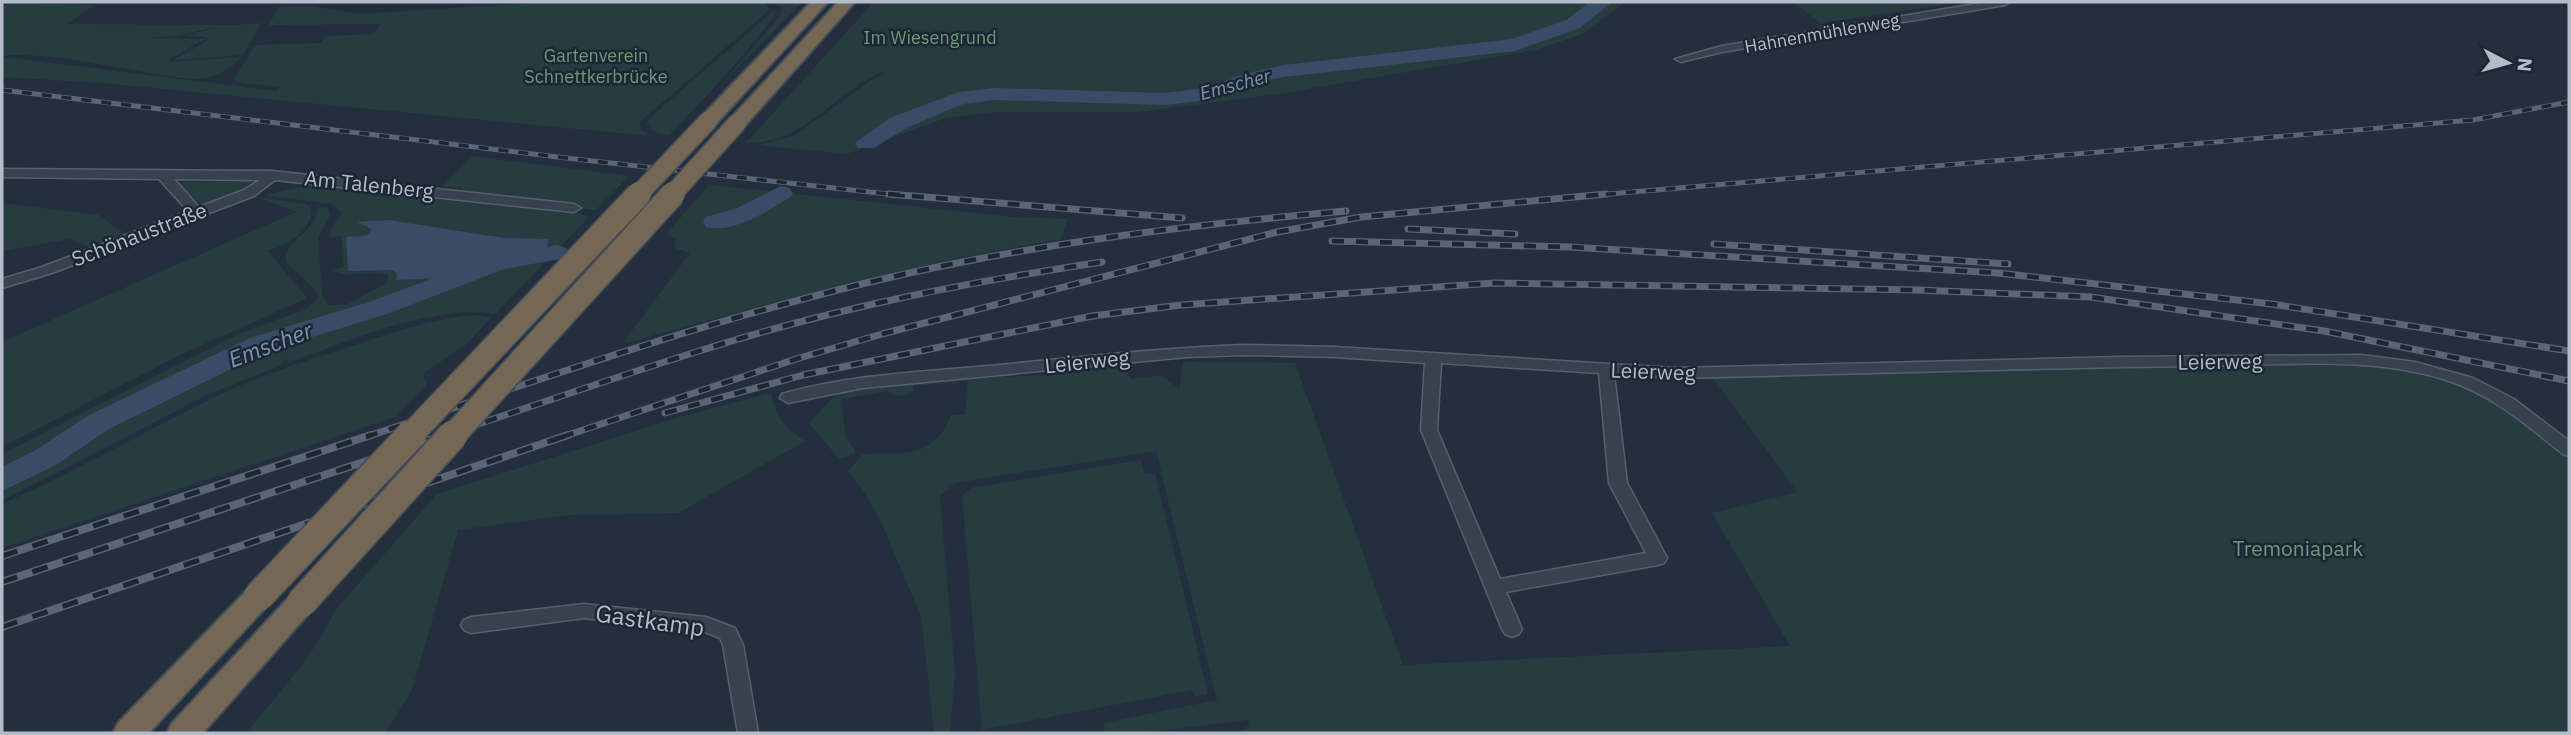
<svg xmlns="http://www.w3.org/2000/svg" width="2571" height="735" font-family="'IBM Plex Sans',sans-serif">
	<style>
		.green { fill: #263c3f }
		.water { fill: #394c67 }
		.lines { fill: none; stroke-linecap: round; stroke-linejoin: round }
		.river { fill: #394c67; fill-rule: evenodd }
		.minor-casing { stroke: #565f6c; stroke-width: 3 }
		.highway-casing { stroke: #434c59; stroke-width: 4 }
		.minor { fill: #38414e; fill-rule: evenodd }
		.highway { fill: #746855; fill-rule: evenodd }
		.rail-far2-casing { stroke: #5a6575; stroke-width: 5 }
		.rail-far1-casing { stroke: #5a6575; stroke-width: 7 }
		.rail-casing { stroke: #5a6575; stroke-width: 8 }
		.rail-far2 { stroke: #1d2633; stroke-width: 3.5; stroke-dasharray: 10; stroke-linecap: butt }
		.rail-far1 { stroke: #1d2633; stroke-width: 4.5; stroke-dasharray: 12; stroke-linecap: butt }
		.rail { stroke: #1d2633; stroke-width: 5; stroke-dasharray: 16; stroke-linecap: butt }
		.highway-bridge-far2-casing { stroke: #434c59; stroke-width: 21; stroke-linecap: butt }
		.highway-bridge-far1-casing { stroke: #434c59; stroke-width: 27; stroke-linecap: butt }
		.highway-bridge-casing { stroke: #434c59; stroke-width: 32; stroke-linecap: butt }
		.highway-bridge-far2 { stroke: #746855; stroke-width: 18 }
		.highway-bridge-far1 { stroke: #746855; stroke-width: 24 }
		.highway-bridge { stroke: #746855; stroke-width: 29 }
		.labels { text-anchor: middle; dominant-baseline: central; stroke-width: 5; stroke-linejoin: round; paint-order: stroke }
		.far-street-label { font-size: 18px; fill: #b4bcc9; stroke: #1d2633 }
		.far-park-label { font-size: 18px; fill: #6b9a76; stroke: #1d2633 }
		.far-water-label { font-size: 19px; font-style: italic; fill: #7c92b1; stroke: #1d2633 }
		.street-label { font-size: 21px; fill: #b4bcc9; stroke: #1d2633 }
		.park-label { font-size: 21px; fill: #6b9a76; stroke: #1d2633 }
		.water-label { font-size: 23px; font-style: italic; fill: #7c92b1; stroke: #1d2633 }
		.near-street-label { font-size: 24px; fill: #b4bcc9; stroke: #1d2633 }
	</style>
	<rect width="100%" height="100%" fill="#242f3e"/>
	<g class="green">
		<path d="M2,2L95,5L67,24L235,25L261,23L243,55L173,60L209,40L205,37L185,36L222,26L174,36L147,38L205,39L170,59L172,62L241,57C231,68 220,75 205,78C187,81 168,76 151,73C110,67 41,51 2,56Z"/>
		<polygon points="552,2 764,2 769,8 768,11 640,122 641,130 650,136 102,83 2,77 2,58 20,59 277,91 281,87 241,83 234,79 255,45 320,43 326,36 374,34 381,24 268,25 279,7 310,6 359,14"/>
		<polygon points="772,2 802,2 717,89 780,16 782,8"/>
		<path d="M875,2H1625L1582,34L1536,50L1278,94L1139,112H994L946,118L847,154L758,145L794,136L870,81L884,74V71C833,92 808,143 746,143L872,4L876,5L873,3Z"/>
		<polygon points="1793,2 1964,2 1820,23"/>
		<path d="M776,9C776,24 686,118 669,135C658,134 651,133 647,122L655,113Z"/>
		<polygon points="472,156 629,176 596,210 460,192 463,188 442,186"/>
		<polygon points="191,179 249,179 253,184 245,190 203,205 181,186 183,182"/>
		<path d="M323,183L563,208L589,217L495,314C433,304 347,342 288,363L286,358L281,365L207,395L2,501V454L240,333L305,310L319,297L317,292L286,262C282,241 316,234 318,207L328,208L330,216L318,237L322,295L328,305H346L387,283L388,275C370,268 350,280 332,270L344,267L341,236L329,238L328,235L342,213L332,204L263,195Z"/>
		<path d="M709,185L1013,217L1068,219L1061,239C912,264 768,304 622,344L690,253L674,248L676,239L667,233Z"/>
		<path d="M257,197L305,204L311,208C314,230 285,248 267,250L307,298L180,355L2,447V342L296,212Z"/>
		<polygon points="2,203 99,215 124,233 87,246 69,239 2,251"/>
		<path d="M477,315L491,318L466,344L423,374L427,385L395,417L2,548V504C75,472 145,431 217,396C262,374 310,360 358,344C397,331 436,317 477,315Z"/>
		<path d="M1183,362L1295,363L1403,665L1790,646L1712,513L1797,492L1711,375L2224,362L2399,364L2461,382L2510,407L2569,453V733H1238L1249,726L1248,720L1140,733H1105L1103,723L1217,700L1156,451L955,483L940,496L955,674L950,733H934L921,616L881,522L866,495L848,471L863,454C904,453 934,459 951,415H965L968,378L1051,375L1119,366L1127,371L1130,379L1161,375L1179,389Z"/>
		<path d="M960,378L959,382L914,386L913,391C903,397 896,397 887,391L841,399L846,438L855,450L854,454L839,459L809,423L840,390Z"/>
		<path d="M771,393C775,417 785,428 805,441L678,513L570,515L458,530L412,690L385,733H246L295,674L318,642L337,608L437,494L683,416Z"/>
		<polygon points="1141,460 1144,474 1155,473 1208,694 1195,697 1192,690 982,730 962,496 971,488"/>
	</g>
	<path class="water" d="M388,220L504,238L549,239L546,250L502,257L441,278L396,280L397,274L393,270L348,271L346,237C356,234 366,241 372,229L357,222Z"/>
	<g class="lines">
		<g class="river">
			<polygon points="1590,2 1612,2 1580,28 1515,51 1284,77 1257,83 1209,100 1165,105 995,100 963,104 906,128 874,148 858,148 855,143 890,118 959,92 995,88 1165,93 1205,88 1244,74 1284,65 1512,39 1566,20"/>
			<path d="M781,186L789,188L793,193L789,198C767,211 734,234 706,227L703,222L706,217L737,208Z"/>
			<polygon points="557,245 566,248 570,253 566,258 504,269 390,313 270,350 109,429 56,465 2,491 2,467 34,451 89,415 250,338 372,301 490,257"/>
		</g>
		<defs>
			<g id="minor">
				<polygon points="1987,2 2010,2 2005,5 1722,52 1681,62 1675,59 1722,46"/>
				<path d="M2,169L272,171L574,204L581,208L574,212L275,180L254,196L52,273L2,288V279L42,267L188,211L159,179L2,177ZM174,179L260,180L244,190L199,207Z"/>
				<path d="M1244,345L1335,347L1676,368L2120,357L2362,355L2415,362L2473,378L2514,399L2569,441V456L2563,454C2525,424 2490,393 2443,379C2364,355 2276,366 2195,366C2022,368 1849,374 1676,378L1614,374L1627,483L1667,558L1664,563L1658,565L1506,592L1522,629L1519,634L1512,637L1505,634L1502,629L1421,430L1425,363L1335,357L1244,355L1187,357L863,388L788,403L780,398L782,394C849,375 919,372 988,366C1074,358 1159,348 1244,345ZM1441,363L1599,373L1609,483L1646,553L1500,579L1437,430Z"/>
				<polygon points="584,604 706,617 735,628 743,645 758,733 738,733 723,645 720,638 705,632 584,618 471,633 464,630 461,625 464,620 471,617"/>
			</g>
			<g id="highway">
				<polygon points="811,2 828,2 716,124 702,124 699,120 702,116"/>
				<polygon points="838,2 855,2 744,127 730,127 727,123 730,119"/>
				<polygon points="258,586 268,589 273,597 268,605 149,733 113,733 118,723 248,589"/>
				<polygon points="301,592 311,595 316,603 311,611 203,733 167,733 172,723 291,595"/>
			</g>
		</defs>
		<use href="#minor" class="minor-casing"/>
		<use href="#highway" class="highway-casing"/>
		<use href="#minor" class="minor"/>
		<use href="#highway" class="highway"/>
		<defs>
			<g id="rail-far2">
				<polyline points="2,90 575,159 905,196"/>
				<polyline points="1586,196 2473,120 2569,102"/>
			</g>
			<g id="rail-far1">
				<polyline points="888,194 1182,218"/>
				<polyline points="1408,229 1515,234"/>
				<polyline points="1332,241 1570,247 1998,273 2272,304 2569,351"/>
				<polyline points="1714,244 2008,264"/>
				<polyline points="665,413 803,375 1092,316 1181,305 1494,283 1918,290 2091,297 2324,331 2569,381"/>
				<path d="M366,437C532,382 696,324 866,283C1023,245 1185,225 1346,211"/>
				<path d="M440,437C530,407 621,375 712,347C840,307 970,282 1102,262"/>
				<polyline points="562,437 796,359 882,334 1277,232 1361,217 1606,194"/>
			</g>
			<g id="rail">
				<polyline points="2,556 371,435"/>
				<polyline points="2,582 445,435"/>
				<polyline points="2,627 568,435"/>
			</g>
		</defs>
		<use href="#rail-far2" class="rail-far2-casing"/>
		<use href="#rail-far1" class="rail-far1-casing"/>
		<use href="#rail" class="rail-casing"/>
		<use href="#rail-far2" class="rail-far2"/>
		<use href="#rail-far1" class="rail-far1"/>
		<use href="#rail" class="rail"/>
		<defs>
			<g id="highway-bridge-far2">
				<polyline points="637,196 709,120"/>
				<polyline points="671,196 737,123"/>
			</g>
			<g id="highway-bridge-far1">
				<polyline points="409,437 639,194"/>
				<polyline points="452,437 673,194"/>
			</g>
			<g id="highway-bridge">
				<polyline points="258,597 411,435"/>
				<polyline points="301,603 453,435"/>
			</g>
		</defs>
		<use href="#highway-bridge-far2" class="highway-bridge-far2-casing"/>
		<use href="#highway-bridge-far1" class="highway-bridge-far1-casing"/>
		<use href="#highway-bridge" class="highway-bridge-casing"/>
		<use href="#highway-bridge-far2" class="highway-bridge-far2"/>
		<use href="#highway-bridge-far1" class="highway-bridge-far1"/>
		<use href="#highway-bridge" class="highway-bridge"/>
	</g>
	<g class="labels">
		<g class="far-street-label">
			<text transform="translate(1822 33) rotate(-10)">Hahnenmühlenweg</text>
		</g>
		<g class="far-park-label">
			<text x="930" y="37">Im Wiesengrund</text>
			<text x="596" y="55">Gartenverein<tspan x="596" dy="21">Schnettkerbrücke</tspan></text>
		</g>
		<g class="far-water-label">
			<text transform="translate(1235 84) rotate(-15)">Emscher</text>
		</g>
		<g class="street-label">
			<text transform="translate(369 184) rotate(6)">Am Talenberg</text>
			<text transform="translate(139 234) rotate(-21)">Schönaustraße</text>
			<text transform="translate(1087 361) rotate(-6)">Leierweg</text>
			<text transform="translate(2220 361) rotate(-1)">Leierweg</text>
			<text transform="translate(1653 371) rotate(2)">Leierweg</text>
		</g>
		<g class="park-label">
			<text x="2298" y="548">Tremoniapark</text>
		</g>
		<g class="water-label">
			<text transform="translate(270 344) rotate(-21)">Emscher</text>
		</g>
		<g class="near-street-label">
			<text transform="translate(650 620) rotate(8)">Gastkamp</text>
		</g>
	</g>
	<rect width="2571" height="735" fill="none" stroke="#b4bcc9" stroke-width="7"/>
	<g transform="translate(2508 63) rotate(96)" stroke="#1d2633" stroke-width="5" paint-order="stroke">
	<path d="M0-5L12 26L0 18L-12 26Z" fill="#b4bcc9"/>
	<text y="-10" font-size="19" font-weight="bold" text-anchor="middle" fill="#b4bcc9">N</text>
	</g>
</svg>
